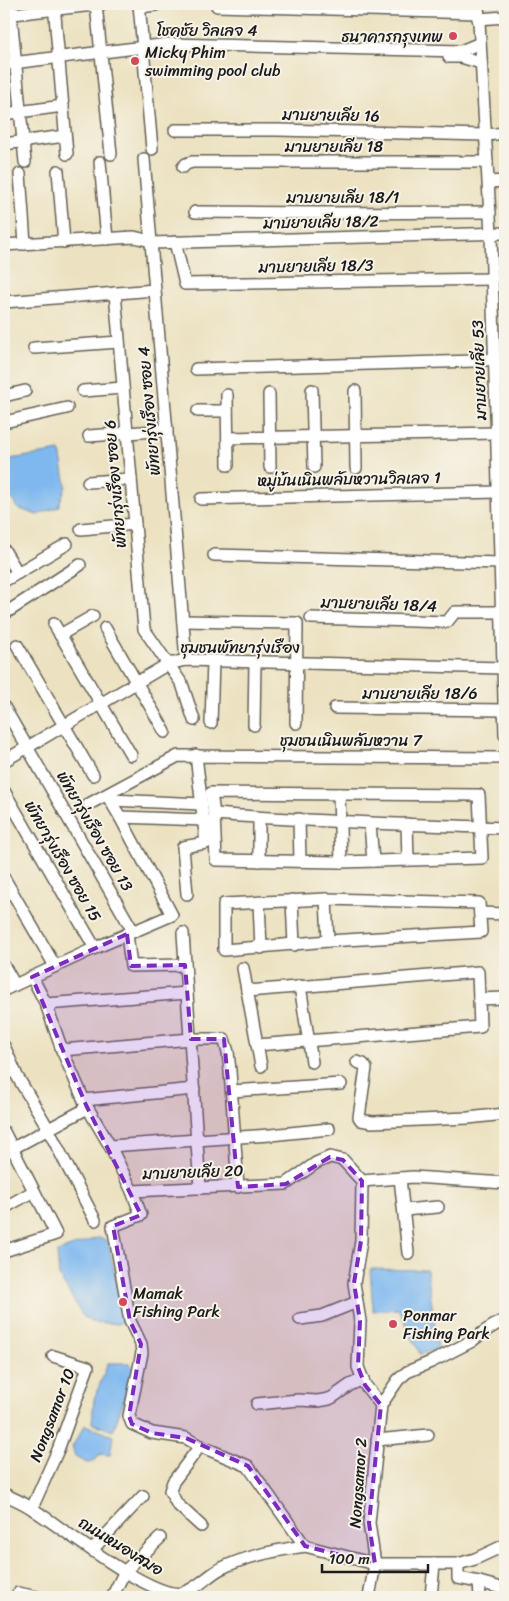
<svg xmlns="http://www.w3.org/2000/svg" width="509" height="1601" font-family="Sriracha,'Playpen Sans Thai',sans-serif">
	<style>
		.water { fill: #7eb8ef; stroke: #4d6a86 }
		.lines { fill: none; stroke-linecap: round; stroke-linejoin: round }
		.minor-casing { stroke: #656156; stroke-width: 14 }
		.minor { stroke: #fff; stroke-width: 11 }
		.marked { fill: #7b2cbf; fill-opacity: 0.2; stroke: #7b2cbf; stroke-width: 4; stroke-dasharray: 10 6; stroke-linejoin: round }
		.poi-dot { fill: #d1495b; stroke: #f7f3e8; stroke-width: 2 }
		.labels { text-anchor: middle; dominant-baseline: central; stroke-width: 4; stroke-linejoin: round; paint-order: stroke }
		.street-label { font-size: 16px; fill: #1c1c1c; stroke: #f7f3e8 }
		.poi-label { font-size: 16px; fill: #1c1c1c; stroke: #f7f3e8; text-anchor: start }
	</style>
	<rect width="100%" height="100%" fill="#f7f3e8"/>
	<filter id="ink" filterUnits="userSpaceOnUse"><feTurbulence type="fractalNoise" baseFrequency=".02" numOctaves="2"/><feDisplacementMap in="SourceGraphic" scale="10" xChannelSelector="R" yChannelSelector="G"/><feConvolveMatrix kernelMatrix="1 2 1 2 8 2 1 2 1" color-interpolation-filters="sRGB"/></filter>
	<filter id="wash" filterUnits="userSpaceOnUse"><feTurbulence type="fractalNoise" baseFrequency=".0096" numOctaves="4" result="noise"/><feDisplacementMap in="SourceGraphic" scale="20" xChannelSelector="R" yChannelSelector="G"/><feGaussianBlur stdDeviation="1.12" result="paint"/><feColorMatrix in="noise" values="0 0 0 0 0 0 0 0 0 0 0 0 0 0 0 0 0 1.4 0 .05"/><feComposite in="paint" operator="in"/></filter>
	<g filter="url(#wash)">
		<rect width="100%" height="100%" fill="#ece2c1"/>
		<g class="water">
			<polygon points="60,451 66,486 58,507 37,515 17,508 4,485 4,460"/>
			<polygon points="97,1238 103,1238 109,1244 123,1318 119,1324 91,1322 83,1316 59,1276 57,1253 62,1250"/>
			<polygon points="370,1269 427,1270 438,1349 420,1354 399,1309 373,1311"/>
			<polygon points="108,1363 129,1363 135,1369 113,1431 92,1423 94,1399"/>
			<polygon points="85,1425 113,1436 110,1455 100,1454 94,1462 87,1463 75,1457 72,1447"/>
		</g>
	</g>
	<g filter="url(#ink)">
		<g class="lines">
			<defs>
				<g id="minor">
					<polyline points="10,4 25,162"/>
					<polyline points="54,4 67,154"/>
					<polyline points="96,4 111,154"/>
					<polyline points="139,4 152,149"/>
					<polyline points="478,4 491,234 505,735"/>
					<polyline points="217,6 478,13"/>
					<polyline points="139,7 156,5"/>
					<polyline points="4,15 102,4"/>
					<polyline points="478,19 505,17"/>
					<polyline points="449,57 461,57 481,63"/>
					<polyline points="4,64 169,44 461,51 480,43"/>
					<polyline points="4,114 63,106"/>
					<polyline points="175,130 277,130 486,135 505,133"/>
					<polyline points="4,144 65,136"/>
					<polyline points="144,159 186,660"/>
					<polyline points="100,162 107,239"/>
					<polyline points="183,167 186,164 192,162 487,162"/>
					<polyline points="58,171 64,242"/>
					<polyline points="20,174 25,244"/>
					<polyline points="489,182 505,181"/>
					<polyline points="195,212 322,213 490,212"/>
					<polyline points="175,242 185,284 492,279"/>
					<polyline points="151,243 505,233"/>
					<polyline points="4,245 134,237 151,241"/>
					<polyline points="115,293 144,629 182,684 194,720"/>
					<polyline points="4,302 155,290"/>
					<polyline points="34,348 119,342"/>
					<polyline points="196,369 475,361 494,359"/>
					<polyline points="312,390 314,467"/>
					<polyline points="83,391 123,388"/>
					<polyline points="355,391 356,468"/>
					<polyline points="269,394 270,467"/>
					<polyline points="227,395 228,465"/>
					<polyline points="4,396 25,391"/>
					<polyline points="198,411 227,411"/>
					<polyline points="4,422 67,408"/>
					<polyline points="89,436 167,430"/>
					<polyline points="228,438 497,433"/>
					<polyline points="88,482 131,479"/>
					<polyline points="201,499 498,492"/>
					<polyline points="81,529 135,524"/>
					<polyline points="4,550 18,573"/>
					<polyline points="214,555 500,563"/>
					<polyline points="4,581 67,544"/>
					<polyline points="4,614 80,565"/>
					<polyline points="311,618 447,622 455,612 501,612"/>
					<polyline points="183,621 297,623 296,723"/>
					<polyline points="54,624 131,755"/>
					<polyline points="105,628 165,732"/>
					<polyline points="60,635 93,616"/>
					<polyline points="17,645 93,775"/>
					<polyline points="4,707 133,931"/>
					<polyline points="335,708 504,710"/>
					<polyline points="211,723 213,661"/>
					<polyline points="254,725 255,662"/>
					<polyline points="4,761 168,664 186,660 503,668"/>
					<polyline points="4,791 95,948"/>
					<polygon points="211,793 479,795 482,858 341,862 216,860 214,814"/>
					<polyline points="339,794 341,862"/>
					<polyline points="111,800 202,804"/>
					<polyline points="89,804 178,756 505,758"/>
					<path d="M214,814C311,822 408,824 505,828"/>
					<polyline points="120,817 204,820"/>
					<polyline points="259,818 259,861"/>
					<polyline points="299,819 300,861"/>
					<polyline points="370,824 373,861"/>
					<polyline points="407,824 408,860"/>
					<polyline points="4,878 55,966"/>
					<polyline points="187,894 183,847 206,843 196,755"/>
					<polygon points="326,899 479,903 481,932 328,941 224,950 224,904"/>
					<polyline points="326,899 328,941"/>
					<polyline points="292,900 294,945"/>
					<polyline points="259,903 261,948"/>
					<polyline points="480,913 505,914"/>
					<polyline points="183,933 200,1188"/>
					<polyline points="127,934 131,966 185,965"/>
					<polyline points="4,966 15,985"/>
					<polyline points="243,968 261,1066"/>
					<polyline points="32,977 46,1004 62,1050 86,1105 110,1146 132,1191 141,1215 113,1226 130,1321 141,1344 142,1353 129,1416 132,1424 152,1433 186,1438 200,1446 248,1466 305,1546"/>
					<polyline points="300,986 312,1062"/>
					<polyline points="4,990 95,948 172,915 120,817 107,795"/>
					<polyline points="247,991 478,972 480,1027 257,1045"/>
					<polyline points="479,999 505,998"/>
					<polyline points="46,1004 187,993"/>
					<polyline points="4,1046 17,1076 45,1123 95,1220"/>
					<polyline points="62,1050 191,1039 224,1039 228,1052 230,1071 238,1187"/>
					<polyline points="357,1062 363,1064 366,1068 359,1117 361,1120 372,1122 468,1118 505,1114"/>
					<polyline points="232,1091 341,1084"/>
					<polyline points="84,1100 194,1089"/>
					<polyline points="4,1132 56,1234 4,1251"/>
					<polyline points="110,1146 270,1135 329,1129"/>
					<polyline points="4,1153 82,1111 86,1105"/>
					<polyline points="400,1178 408,1253"/>
					<polyline points="362,1181 361,1241 354,1283 360,1321 358,1367 365,1385 381,1405"/>
					<polyline points="132,1191 286,1184 316,1163 330,1157 343,1160 362,1181 413,1177 505,1183"/>
					<polyline points="4,1208 34,1191"/>
					<polyline points="404,1210 438,1207"/>
					<polyline points="300,1319 322,1316 357,1302"/>
					<polyline points="257,1404 298,1400 318,1401 329,1399 333,1397 350,1385 363,1379"/>
					<polyline points="377,1440 428,1435"/>
					<polyline points="200,1446 173,1482 170,1491 177,1504 201,1526"/>
					<path d="M4,1494C14,1499 25,1503 34,1510C62,1528 152,1599 182,1593C196,1590 207,1576 220,1569C245,1556 277,1550 305,1546L375,1564H458L475,1559L505,1545"/>
					<polyline points="32,1508 58,1450 88,1367 53,1356"/>
					<polyline points="92,1550 143,1496"/>
					<polyline points="458,1564 458,1578 479,1582 480,1597"/>
					<polyline points="479,1582 505,1589"/>
					<polyline points="18,1593 37,1597"/>
					<polyline points="112,1597 125,1571 160,1538"/>
					<polyline points="369,1597 375,1564 369,1523 381,1405 398,1380 407,1372 431,1362 472,1341 485,1331 505,1319"/>
					<polyline points="431,1597 434,1564"/>
				</g>
			</defs>
			<use href="#minor" class="minor-casing"/>
			<use href="#minor" class="minor"/>
		</g>
	</g>
	<path class="marked" d="M127,934L131,966L185,965L191,1039H224L238,1187L286,1184L330,1157L343,1160L362,1181L361,1241L354,1283L360,1321L358,1367L365,1385L381,1405L369,1523L375,1564L305,1546L248,1466L186,1438L152,1433L132,1424L129,1416L141,1344L130,1321L113,1226L141,1215L86,1105L32,977Z"/>
	<g class="poi-dot">
		<circle cx="453" cy="36" r="5"/>
		<circle cx="135" cy="61" r="5"/>
		<circle cx="123" cy="1302" r="5"/>
		<circle cx="393" cy="1324" r="5"/>
	</g>
	<g class="labels">
		<g class="street-label">
			<text x="207" y="30">โชคชัย วิลเลจ 4</text>
			<text transform="translate(331 115) rotate(1)">มาบยายเลีย 16</text>
			<text x="334" y="146">มาบยายเลีย 18</text>
			<text x="343" y="197">มาบยายเลีย 18/1</text>
			<text transform="translate(321 222) rotate(-1)">มาบยายเลีย 18/2</text>
			<text transform="translate(316 266) rotate(-1)">มาบยายเลีย 18/3</text>
			<text transform="translate(479 370) rotate(-92)">มาบยายเลีย 53</text>
			<text transform="translate(149 411) rotate(-95)">พัทยารุ่งเรือง ซอย 4</text>
			<text transform="translate(349 479) rotate(-1)">หมู่บ้นเนินพลับหวานวิลเลจ 1</text>
			<text transform="translate(115 484) rotate(-95)">พัทยารุ่งเรือง ซอย 6</text>
			<text transform="translate(379 604) rotate(2)">มาบยายเลีย 18/4</text>
			<text x="240" y="647">ชุมชนพัทยารุ่งเรือง</text>
			<text x="420" y="693">มาบยายเลีย 18/6</text>
			<text x="351" y="740">ชุมชนเนินพลับหวาน 7</text>
			<text transform="translate(95 831) rotate(60)">พัทยารุ่งเรือง ซอย 13</text>
			<text transform="translate(63 861) rotate(60)">พัทยารุ่งเรือง ซอย 15</text>
			<text transform="translate(193 1172) rotate(-2)">มาบยายเลีย 20</text>
			<text transform="translate(52 1415) rotate(-69)">Nongsamor 10</text>
			<text transform="translate(358 1483) rotate(-86)">Nongsamor 2</text>
			<text transform="translate(121 1546) rotate(32)">ถนนหนองสมอ</text>
		</g>
		<g class="poi-label">
			<text x="443" y="36" text-anchor="end">ธนาคารกรุงเทพ</text>
			<text x="145" y="52">Micky Phim<tspan x="145" dy="18">swimming pool club</tspan></text>
			<text x="133" y="1293">Mamak<tspan x="133" dy="18">Fishing Park</tspan></text>
			<text x="403" y="1315">Ponmar<tspan x="403" dy="18">Fishing Park</tspan></text>
		</g>
	</g>
	<rect width="509" height="1601" fill="none" stroke="#f7f3e8" stroke-width="20"/>
	<path d="M322 1564v8h106v-8" fill="none" stroke="#1c1c1c" stroke-width="2.5"/>
	<text x="329" y="1564" font-size="15" fill="#1c1c1c" stroke="#f7f3e8" stroke-width="4" paint-order="stroke">100 m</text>
</svg>
